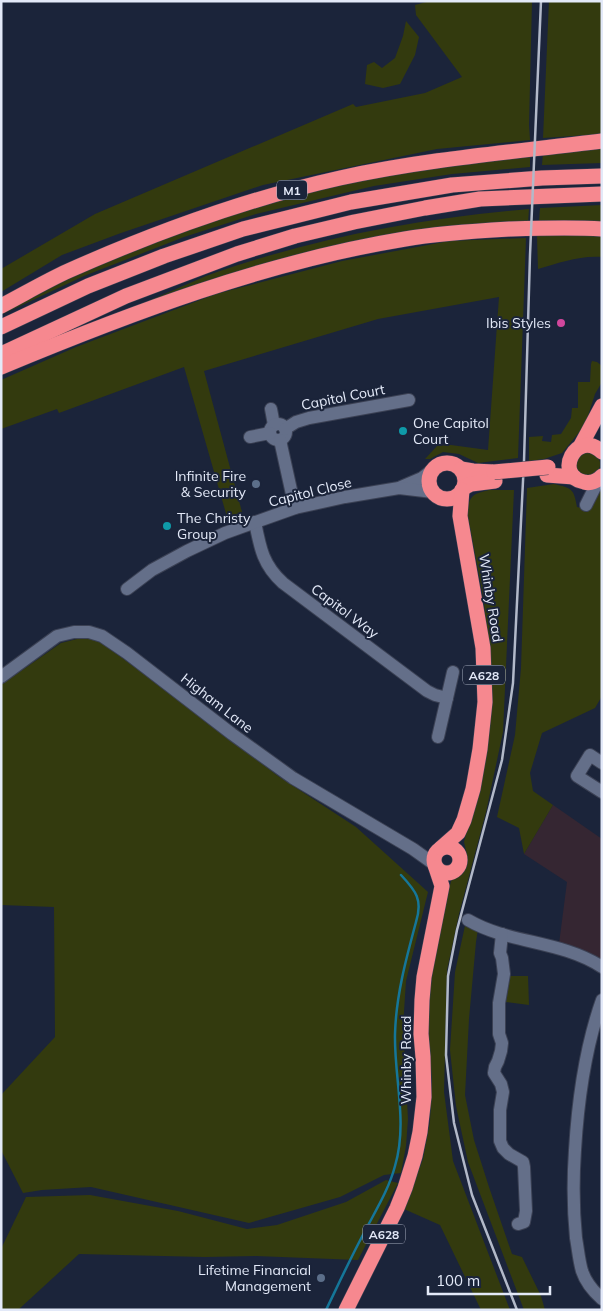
<svg xmlns="http://www.w3.org/2000/svg" width="603" height="1311" font-family="Mulish,sans-serif">
	<style>
		.industrial { fill: #352632 }
		.green { fill: #333a0e }
		.lines { fill: none; stroke-linecap: round; stroke-linejoin: round }
		.stream { stroke: #157699; stroke-width: 2.5 }
		.minor-casing { stroke: #3b4154; stroke-width: 14 }
		.highway-casing { stroke: #3b4154; stroke-width: 16 }
		.minor { stroke: #646f89; stroke-width: 12 }
		.highway { stroke: #f6888f; stroke-width: 15 }
		.rail { stroke: #b2b9c9; stroke-width: 2.5 }
		.highway-bridge-casing { stroke: #3b4154; stroke-width: 16; stroke-linecap: butt }
		.highway-bridge { stroke: #f6888f; stroke-width: 15 }
		.hotel-dot { fill: #d1479c; stroke: #1b243a; stroke-width: 2 }
		.culture-dot { fill: #0f9aa8; stroke: #1b243a; stroke-width: 2 }
		.service-dot { fill: #5c6f8a; stroke: #1b243a; stroke-width: 2 }
		.labels { text-anchor: middle; dominant-baseline: central; stroke-width: 4; stroke-linejoin: round; paint-order: stroke }
		.shield { fill: #1b243a; stroke: #a7aebf; stroke-width: 1 }
		.shield-label { font-size: 12px; font-weight: bold; fill: #e3e9f8 }
		.poi-label { font-size: 14px; fill: #e3e9f8; stroke: #1b243a; text-anchor: end }
		.street-label { font-size: 14px; fill: #e3e9f8; stroke: #1b243a }
	</style>
	<rect width="100%" height="100%" fill="#1b243a"/>
	<polygon class="industrial" points="553,805 602,839 602,967 559,944 567,882 524,854"/>
	<g class="green">
		<polygon points="430,1 532,1 529,125 530,140 437,149 263,185 121,233 62,255 1,292 1,269 95,214 353,104 356,107 425,93 462,77 416,15 415,5"/>
		<polygon points="549,1 602,1 602,137 595,138 588,135 543,138"/>
		<polygon points="406,21 419,37 415,55 400,84 383,88 365,84 367,65 374,62 382,68 395,58 403,36"/>
		<polygon points="602,144 602,163 542,165 543,153"/>
		<polygon points="530,154 530,167 452,174 374,186 256,214 184,237 84,276 3,314 1,312 92,266 246,208 361,179"/>
		<polygon points="602,205 602,227 539,222 540,208"/>
		<path d="M529,209L528,223L388,238L94,324C121,312 148,301 174,290C188,284 202,277 217,272C320,237 421,218 529,209Z"/>
		<path d="M537,236H602V257C581,255 558,263 538,269Z"/>
		<polygon points="526,238 518,458 478,463 459,454 443,452 430,459 425,459 437,446 451,445 488,450 499,297 378,319 204,371 242,512 227,517 184,367 59,413 57,409 1,429 1,380 76,347 216,294 342,261 449,241"/>
		<polygon points="592,361 597,362 602,366 602,382 595,394 585,425 562,453 544,459 529,461 529,437 543,436 542,441 551,442 552,435 561,434 571,418 572,408 578,408 578,382 590,382 591,364"/>
		<circle cx="588" cy="464" r="12"/>
		<path d="M554,484C572,488 574,489 577,507L590,510L602,488V696L595,708L542,733L530,773L533,791L553,805L524,854L519,828L497,817L515,735L521,668L527,488Z"/>
		<path d="M489,490H514L503,732L486,812L459,914L447,970L444,1092L453,1161L510,1310H481L440,1225L404,1209L423,1159L430,1121L432,1081L427,1017L434,961L451,881L462,869L467,855L464,842L484,762L492,683L484,602L467,511C470,494 474,494 489,490Z"/>
		<polygon points="85,637 102,643 148,677 278,776 356,827 428,892 406,981 403,1027 408,1119 406,1146 401,1173 384,1175 340,1197 249,1223 91,1187 42,1190 23,1193 1,1150 1,1095 55,1037 54,907 1,905 1,685 61,643"/>
		<polygon points="466,921 478,929 476,942 469,1019 465,1095 474,1140 489,1187 512,1254 522,1257 541,1296 545,1310 524,1310 468,1162 456,1106 450,1050 455,972"/>
		<polygon points="510,976 528,976 529,1005 506,1002"/>
		<polygon points="386,1180 398,1183 358,1260 256,1256 205,1257 79,1254 18,1310 1,1310 1,1249 26,1197 90,1195 178,1211 247,1229 277,1225 346,1202"/>
	</g>
	<g class="lines">
		<path class="stream" d="M326,1310C339,1283 351,1257 365,1231C376,1210 389,1189 395,1166C408,1122 394,1078 395,1034C396,996 406,959 416,922C423,900 416,891 401,875"/>
		<defs>
			<g id="minor">
				<polyline points="271,409 274,425"/>
				<circle cx="278" cy="432" r="8"/>
				<polyline points="285,429 296,422 309,418 409,400"/>
				<polyline points="250,437 270,433"/>
				<polyline points="280,440 295,508"/>
				<polyline points="401,487 422,478 436,467"/>
				<polyline points="586,505 599,479"/>
				<path d="M255,522C260,548 263,565 283,583L427,691L435,695L447,698"/>
				<polyline points="127,589 152,570 187,551 225,533 295,508 345,497 399,488 433,492"/>
				<polyline points="1,677 57,636 74,632 89,632 102,636 127,653 232,734 293,778 413,849 434,864"/>
				<polyline points="438,737 453,672"/>
				<polyline points="602,763 590,755 577,776 602,792"/>
				<path d="M468,920C509,944 560,940 602,967"/>
				<polyline points="502,934 500,953 502,958 504,974 499,1003 499,1034 502,1043 501,1051 498,1061 495,1067 494,1073 501,1084 503,1092 500,1110 500,1141 503,1148 509,1154 523,1162 524,1167 526,1211 524,1222 518,1224"/>
				<path d="M602,1000C585,1048 578,1100 575,1150C573,1179 573,1208 576,1238C578,1249 579,1261 582,1271C586,1283 593,1291 602,1299"/>
			</g>
			<g id="highway">
				<path d="M1,306C24,294 46,281 68,271C156,232 246,199 340,178C426,159 514,152 602,141"/>
				<polyline points="1,327 88,286 164,256 243,229 351,202 452,185 542,178 602,176"/>
				<polyline points="1,354 126,296 237,254 295,236 354,222 425,208 480,199 602,194"/>
				<path d="M1,367C131,313 265,262 405,239C440,233 476,231 511,229C541,228 572,227 602,229"/>
				<polyline points="580,447 602,406"/>
				<path d="M602,452C576,428 553,476 584,482C591,484 597,481 602,476"/>
				<circle cx="447" cy="481" r="18"/>
				<polyline points="461,469 473,471 494,472"/>
				<polyline points="547,475 574,477"/>
				<polyline points="465,487 471,484 495,481"/>
				<circle cx="447" cy="860" r="13"/>
				<polyline points="441,848 458,833 464,820 473,789 480,749 485,702 483,648 460,516 462,490"/>
				<polyline points="346,1310 397,1208 405,1188 415,1156 420,1132 424,1097 423,1057 421,1034 422,1000 424,977 442,886 436,868"/>
			</g>
		</defs>
		<use href="#minor" class="minor-casing"/>
		<use href="#highway" class="highway-casing"/>
		<use href="#minor" class="minor"/>
		<use href="#highway" class="highway"/>
		<polyline class="rail" points="517,1310 472,1195 454,1123 446,1055 448,976 457,930 502,760 513,683 524,461 530,255 541,1"/>
		<defs>
			<polyline id="highway-bridge" points="494,472 548,467"/>
		</defs>
		<use href="#highway-bridge" class="highway-bridge-casing"/>
		<use href="#highway-bridge" class="highway-bridge"/>
	</g>
	<circle class="hotel-dot" cx="561" cy="323" r="5"/>
	<g class="culture-dot">
		<circle cx="403" cy="431" r="5"/>
		<circle cx="167" cy="526" r="5"/>
	</g>
	<g class="service-dot">
		<circle cx="256" cy="484" r="5"/>
		<circle cx="321" cy="1278" r="5"/>
	</g>
	<g class="labels">
		<g class="shield">
			<rect x="277" y="180.5" width="30" height="19" rx="4"/>
			<rect x="463" y="665.5" width="42" height="19" rx="4"/>
			<rect x="363" y="1224.5" width="42" height="19" rx="4"/>
		</g>
		<g class="shield-label">
			<text x="292" y="190">M1</text>
			<text x="484" y="675">A628</text>
			<text x="384" y="1234">A628</text>
		</g>
		<g class="poi-label">
			<text x="551" y="323">Ibis Styles</text>
			<text x="413" y="423" text-anchor="start">One Capitol<tspan x="413" dy="16">Court</tspan></text>
			<text x="246" y="476">Infinite Fire<tspan x="246" dy="16">&amp; Security</tspan></text>
			<text x="177" y="518" text-anchor="start">The Christy<tspan x="177" dy="16">Group</tspan></text>
			<text x="311" y="1270">Lifetime Financial<tspan x="311" dy="16">Management</tspan></text>
		</g>
		<g class="street-label">
			<text transform="translate(343 397) rotate(-11)">Capitol Court</text>
			<text transform="translate(310 492) rotate(-14)">Capitol Close</text>
			<text transform="translate(491 598) rotate(81)">Whinby Road</text>
			<text transform="translate(345 611) rotate(37)">Capitol Way</text>
			<text transform="translate(217 703) rotate(38)">Higham Lane</text>
			<text transform="translate(406 1060) rotate(-90)">Whinby Road</text>
		</g>
	</g>
	<rect width="603" height="1311" fill="none" stroke="#e3e9f8" stroke-width="5"/>
	<path d="M428 1286v8h122v-8" fill="none" stroke="#e3e9f8" stroke-width="2.5"/>
	<text x="436" y="1286" font-size="15" fill="#e3e9f8" stroke="#1b243a" stroke-width="4" paint-order="stroke">100 m</text>
</svg>
